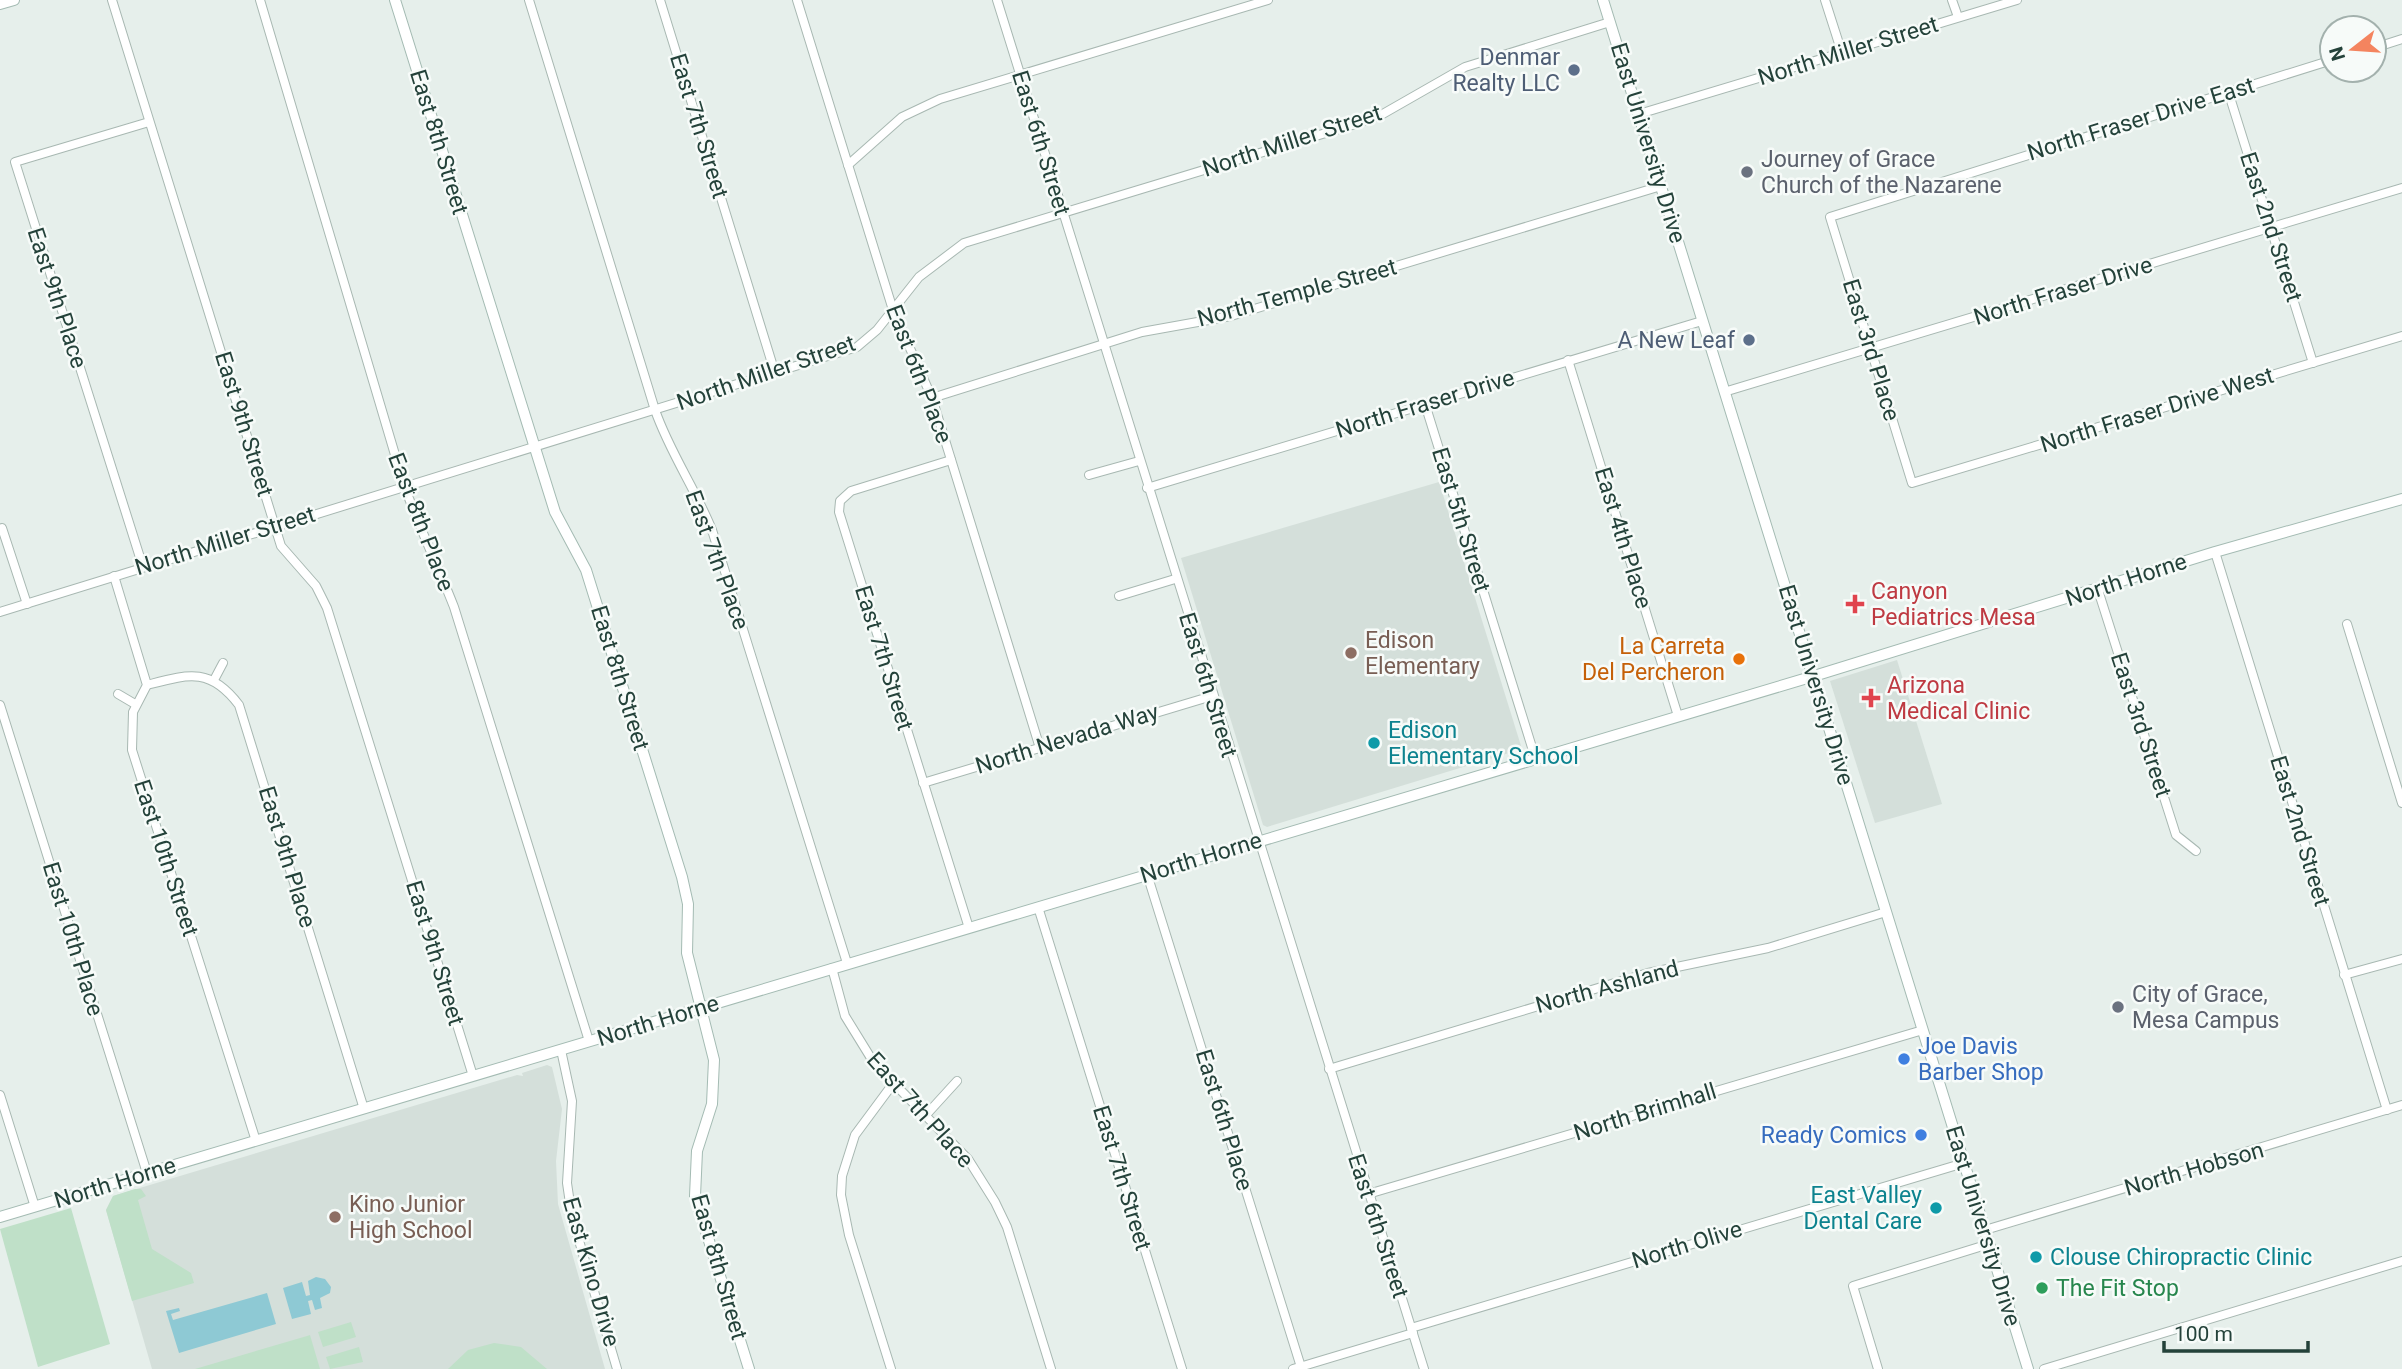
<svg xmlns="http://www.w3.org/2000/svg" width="2402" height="1369" font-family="Roboto,sans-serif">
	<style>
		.built { fill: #d4dfda }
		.green { fill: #bfe0c8 }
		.water { fill: #8ec9d4 }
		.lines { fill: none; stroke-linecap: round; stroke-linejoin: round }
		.street-casing { stroke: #a8b8b2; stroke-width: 10 }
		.secondary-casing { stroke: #a4bbb3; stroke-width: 12 }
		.street { stroke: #fff; stroke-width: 8 }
		.secondary { stroke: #fff; stroke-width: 10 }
		.service-dot { fill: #5c6f8a; stroke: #f7fbf9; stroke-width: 2.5 }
		.worship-dot { fill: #6b7280; stroke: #f7fbf9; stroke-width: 2.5 }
		.health-dot { fill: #e0444e; stroke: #f7fbf9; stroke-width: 2.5 }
		.education-dot { fill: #8d6e63; stroke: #f7fbf9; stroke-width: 2.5 }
		.food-dot { fill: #e8710a; stroke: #f7fbf9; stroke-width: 2.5 }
		.culture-dot { fill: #0f9aa8; stroke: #f7fbf9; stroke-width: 2.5 }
		.shop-dot { fill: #3f7fe0; stroke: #f7fbf9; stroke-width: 2.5 }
		.leisure-dot { fill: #2e9e5b; stroke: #f7fbf9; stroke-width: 2.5 }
		.labels { text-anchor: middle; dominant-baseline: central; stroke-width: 5; stroke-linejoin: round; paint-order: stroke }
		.street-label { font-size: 23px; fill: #24423a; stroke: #f7fbf9 }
		.service-label { font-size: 23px; fill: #4e5e75; stroke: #f7fbf9; text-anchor: end }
		.worship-label { font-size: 23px; fill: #5b616d; stroke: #f7fbf9; text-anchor: start }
		.health-label { font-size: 23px; fill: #be3a42; stroke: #f7fbf9; text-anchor: start }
		.education-label { font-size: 23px; fill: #785e54; stroke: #f7fbf9; text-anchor: start }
		.food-label { font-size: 23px; fill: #c56008; stroke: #f7fbf9; text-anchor: end }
		.culture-label { font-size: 23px; fill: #0d838f; stroke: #f7fbf9; text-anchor: start }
		.shop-label { font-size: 23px; fill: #366cbe; stroke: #f7fbf9; text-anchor: start }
		.leisure-label { font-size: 23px; fill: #27864d; stroke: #f7fbf9; text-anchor: start }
	</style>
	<rect width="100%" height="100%" fill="#e6efeb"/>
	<g class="built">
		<polygon points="1439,482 1522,749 1267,827 1263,825 1181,558"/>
		<polygon points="1897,660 1942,804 1875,823 1830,681"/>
		<polygon points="547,1065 552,1067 562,1109 556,1161 558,1204 605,1369 152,1369 106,1210 113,1196 517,1075 523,1076 522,1073"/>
	</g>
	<g class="green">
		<polygon points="135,1189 141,1189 146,1196 138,1200 152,1249 191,1273 194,1283 132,1301 106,1210 113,1196"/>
		<polygon points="71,1208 110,1344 38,1367 0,1229"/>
		<polygon points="351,1322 356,1337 323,1347 318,1332"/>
		<polygon points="310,1335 320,1369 195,1369 307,1336"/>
		<polygon points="494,1343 521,1347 547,1369 448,1369 468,1350"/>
		<polygon points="359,1347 363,1362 330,1369 326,1357"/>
	</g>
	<g class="water">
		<polygon points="316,1277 325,1279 331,1287 330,1293 320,1298 322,1308 315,1310 312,1300 308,1301 311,1314 292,1319 283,1288 302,1282 306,1296 310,1295 308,1281"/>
		<polygon points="267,1293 276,1324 179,1353 166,1311 179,1308 180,1311 171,1314 173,1320"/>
	</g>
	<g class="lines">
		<defs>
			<g id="street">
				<polyline points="112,0 281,546 316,586 327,608 473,1076"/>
				<path d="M260,0L404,485C419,527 438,566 454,607L589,1041"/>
				<path d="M529,0L655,410C670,453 695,488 712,530L847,963"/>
				<polyline points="660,0 775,373"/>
				<polyline points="797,0 893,310 932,398 1040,748"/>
				<polyline points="997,0 1424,1369"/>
				<polyline points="1825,0 1842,53"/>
				<polyline points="1952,0 1958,17"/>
				<polyline points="2374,48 2402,39"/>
				<polyline points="2332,60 1830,217 1912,483 2402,336"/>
				<polyline points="2228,91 2313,363"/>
				<polyline points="1639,114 2017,0"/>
				<polyline points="848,165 902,117 940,99 1268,0"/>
				<polyline points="1568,360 1678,716"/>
				<polyline points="1724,392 2402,188"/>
				<polyline points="932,398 1142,332 1231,316 1661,186"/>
				<polyline points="1425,404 1535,757"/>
				<polyline points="951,460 851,491 840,501 839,512 969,928"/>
				<polyline points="1089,475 1139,461"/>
				<polyline points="1147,488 1702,321"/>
				<polyline points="2,528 27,604"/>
				<polyline points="2215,552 2387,1110"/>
				<polyline points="143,567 15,162 149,122"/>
				<polyline points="114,576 147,685 133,712 132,750 256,1141"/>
				<polyline points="2098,590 2176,835 2196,851"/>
				<polyline points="1119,596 1175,579"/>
				<polyline points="0,612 857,347 877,330 919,277 964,243 1352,125 1381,115 1465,67 1610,22"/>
				<polyline points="2347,624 2402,803"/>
				<polyline points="214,680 223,663"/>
				<path d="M147,685C189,674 210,667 239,705L364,1109"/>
				<polyline points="118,694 135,704"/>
				<polyline points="0,705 147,1173"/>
				<polyline points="923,783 1212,696"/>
				<polyline points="1147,874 1301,1367"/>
				<polyline points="1038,907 1182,1369"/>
				<polyline points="832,968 845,1016 874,1063 968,1159 995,1202 1007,1227 1051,1369"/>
				<polyline points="2344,975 2402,959"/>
				<polyline points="561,1050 572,1101 567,1183 572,1217 617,1369"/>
				<polyline points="1329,1069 1648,973 1768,948 1886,912"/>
				<polyline points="0,1095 35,1207"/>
				<polyline points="926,1115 957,1081"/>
				<polyline points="1368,1194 1923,1030"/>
				<polyline points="1985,1230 2402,1105"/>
				<polyline points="1411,1328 1964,1163"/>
				<polyline points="891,1369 849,1235 841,1195 842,1176 855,1135 895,1081"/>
				<polyline points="1293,1369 1413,1333"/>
				<polyline points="1878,1369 1853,1286 1989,1244"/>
				<polyline points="2044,1369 2402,1261"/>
			</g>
			<g id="secondary">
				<polyline points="395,0 555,512 586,570 682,877 688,904 687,953 714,1060 712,1104 697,1151 695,1196 749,1369"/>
				<polyline points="1603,0 2028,1369"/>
				<polyline points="0,4 14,0"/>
				<polyline points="0,1217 1814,676 2215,552 2402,499"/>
			</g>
		</defs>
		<use href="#street" class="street-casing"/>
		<use href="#secondary" class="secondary-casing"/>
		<use href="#street" class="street"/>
		<use href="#secondary" class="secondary"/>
	</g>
	<g class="service-dot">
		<circle cx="1574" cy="70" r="7"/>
		<circle cx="1749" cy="340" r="7"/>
	</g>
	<g class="worship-dot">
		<circle cx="1747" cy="172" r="7"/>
		<circle cx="2118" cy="1007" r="7"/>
	</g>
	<g class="health-dot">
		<path d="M1851.5 593.5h7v7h7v7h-7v7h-7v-7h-7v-7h7z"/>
		<path d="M1867.5 687.5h7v7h7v7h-7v7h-7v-7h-7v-7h7z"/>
	</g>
	<g class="education-dot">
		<circle cx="1351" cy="653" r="7"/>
		<circle cx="335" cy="1217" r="7"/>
	</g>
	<circle class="food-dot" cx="1739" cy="659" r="7"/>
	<g class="culture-dot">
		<circle cx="1374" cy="743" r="7"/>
		<circle cx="1936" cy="1208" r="7"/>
		<circle cx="2036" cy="1257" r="7"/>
	</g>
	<g class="shop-dot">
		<circle cx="1904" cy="1059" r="7"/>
		<circle cx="1921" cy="1135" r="7"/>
	</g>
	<circle class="leisure-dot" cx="2042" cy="1288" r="7"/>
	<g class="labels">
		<g class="street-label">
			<text transform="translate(1848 51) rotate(-17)">North Miller Street</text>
			<text transform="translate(2141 119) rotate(-17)">North Fraser Drive East</text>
			<text transform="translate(699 126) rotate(73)">East 7th Street</text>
			<text transform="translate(1292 141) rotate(-18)">North Miller Street</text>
			<text transform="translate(439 142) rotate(73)">East 8th Street</text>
			<text transform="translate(1041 143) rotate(73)">East 6th Street</text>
			<text transform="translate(1648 143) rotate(73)">East University Drive</text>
			<text transform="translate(2271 227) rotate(72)">East 2nd Street</text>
			<text transform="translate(2063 291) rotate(-17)">North Fraser Drive</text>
			<text transform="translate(1297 293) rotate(-15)">North Temple Street</text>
			<text transform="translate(57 298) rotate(72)">East 9th Place</text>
			<text transform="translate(1871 350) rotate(73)">East 3rd Place</text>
			<text transform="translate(766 373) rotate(-19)">North Miller Street</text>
			<text transform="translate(919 374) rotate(69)">East 6th Place</text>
			<text transform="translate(1425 404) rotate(-17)">North Fraser Drive</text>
			<text transform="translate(2157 410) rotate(-17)">North Fraser Drive West</text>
			<text transform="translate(244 424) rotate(73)">East 9th Street</text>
			<text transform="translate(1461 520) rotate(73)">East 5th Street</text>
			<text transform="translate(421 522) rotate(69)">East 8th Place</text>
			<text transform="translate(1623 538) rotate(73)">East 4th Place</text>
			<text transform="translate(225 541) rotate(-17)">North Miller Street</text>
			<text transform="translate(717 560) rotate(70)">East 7th Place</text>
			<text transform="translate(2126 580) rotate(-18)">North Horne</text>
			<text transform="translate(884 658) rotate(73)">East 7th Street</text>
			<text transform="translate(620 678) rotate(73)">East 8th Street</text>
			<text transform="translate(1208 685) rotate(73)">East 6th Street</text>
			<text transform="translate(1816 685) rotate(73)">East University Drive</text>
			<text transform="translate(2141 725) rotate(72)">East 3rd Street</text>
			<text transform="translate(1067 739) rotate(-17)">North Nevada Way</text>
			<text transform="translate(2300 831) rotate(73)">East 2nd Street</text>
			<text transform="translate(287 857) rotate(73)">East 9th Place</text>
			<text transform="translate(166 858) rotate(72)">East 10th Street</text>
			<text transform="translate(1201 858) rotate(-17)">North Horne</text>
			<text transform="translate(73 939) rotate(73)">East 10th Place</text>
			<text transform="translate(435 953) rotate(73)">East 9th Street</text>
			<text transform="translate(1607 987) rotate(-15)">North Ashland</text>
			<text transform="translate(658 1021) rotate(-17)">North Horne</text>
			<text transform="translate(920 1110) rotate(48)">East 7th Place</text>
			<text transform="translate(1645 1112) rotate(-17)">North Brimhall</text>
			<text transform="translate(1224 1120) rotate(73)">East 6th Place</text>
			<text transform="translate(2194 1169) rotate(-16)">North Hobson</text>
			<text transform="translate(1122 1178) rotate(73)">East 7th Street</text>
			<text transform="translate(115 1183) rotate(-17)">North Horne</text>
			<text transform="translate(1378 1226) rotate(72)">East 6th Street</text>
			<text transform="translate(1983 1226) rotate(73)">East University Drive</text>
			<text transform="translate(1687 1245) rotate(-17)">North Olive</text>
			<text transform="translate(719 1267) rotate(74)">East 8th Street</text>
			<text transform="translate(591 1272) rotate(74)">East Kino Drive</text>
		</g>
		<g class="service-label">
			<text x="1560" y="57">Denmar<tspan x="1560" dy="26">Realty LLC</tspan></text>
			<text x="1735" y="340">A New Leaf</text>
		</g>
		<g class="worship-label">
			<text x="1761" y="159">Journey of Grace<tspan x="1761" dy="26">Church of the Nazarene</tspan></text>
			<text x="2132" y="994">City of Grace,<tspan x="2132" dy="26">Mesa Campus</tspan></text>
		</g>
		<g class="health-label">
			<text x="1871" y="591">Canyon<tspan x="1871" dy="26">Pediatrics Mesa</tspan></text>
			<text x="1887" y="685">Arizona<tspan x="1887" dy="26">Medical Clinic</tspan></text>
		</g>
		<g class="education-label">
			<text x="1365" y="640">Edison<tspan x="1365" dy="26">Elementary</tspan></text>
			<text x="349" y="1204">Kino Junior<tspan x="349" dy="26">High School</tspan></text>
		</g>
		<g class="food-label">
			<text x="1725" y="646">La Carreta<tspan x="1725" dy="26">Del Percheron</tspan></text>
		</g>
		<g class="culture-label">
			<text x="1388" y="730">Edison<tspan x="1388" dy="26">Elementary School</tspan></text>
			<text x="1922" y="1195" text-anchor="end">East Valley<tspan x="1922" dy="26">Dental Care</tspan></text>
			<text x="2050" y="1257">Clouse Chiropractic Clinic</text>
		</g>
		<g class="shop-label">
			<text x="1918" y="1046">Joe Davis<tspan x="1918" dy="26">Barber Shop</tspan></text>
			<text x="1907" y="1135" text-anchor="end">Ready Comics</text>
		</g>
		<g class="leisure-label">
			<text x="2056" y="1288">The Fit Stop</text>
		</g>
	</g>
	<g transform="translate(2353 49) rotate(253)"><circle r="33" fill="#f7fbf9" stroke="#a3b1ad" stroke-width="2"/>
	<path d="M0-5L12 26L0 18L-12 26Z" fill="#f4845f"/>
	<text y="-10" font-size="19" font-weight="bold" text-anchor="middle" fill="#24423a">N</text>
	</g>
	<path d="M2164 1341v10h144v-10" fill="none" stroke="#24423a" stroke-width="3.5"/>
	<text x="2174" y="1341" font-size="21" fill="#24423a" stroke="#f7fbf9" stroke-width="5" paint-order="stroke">100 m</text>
</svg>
